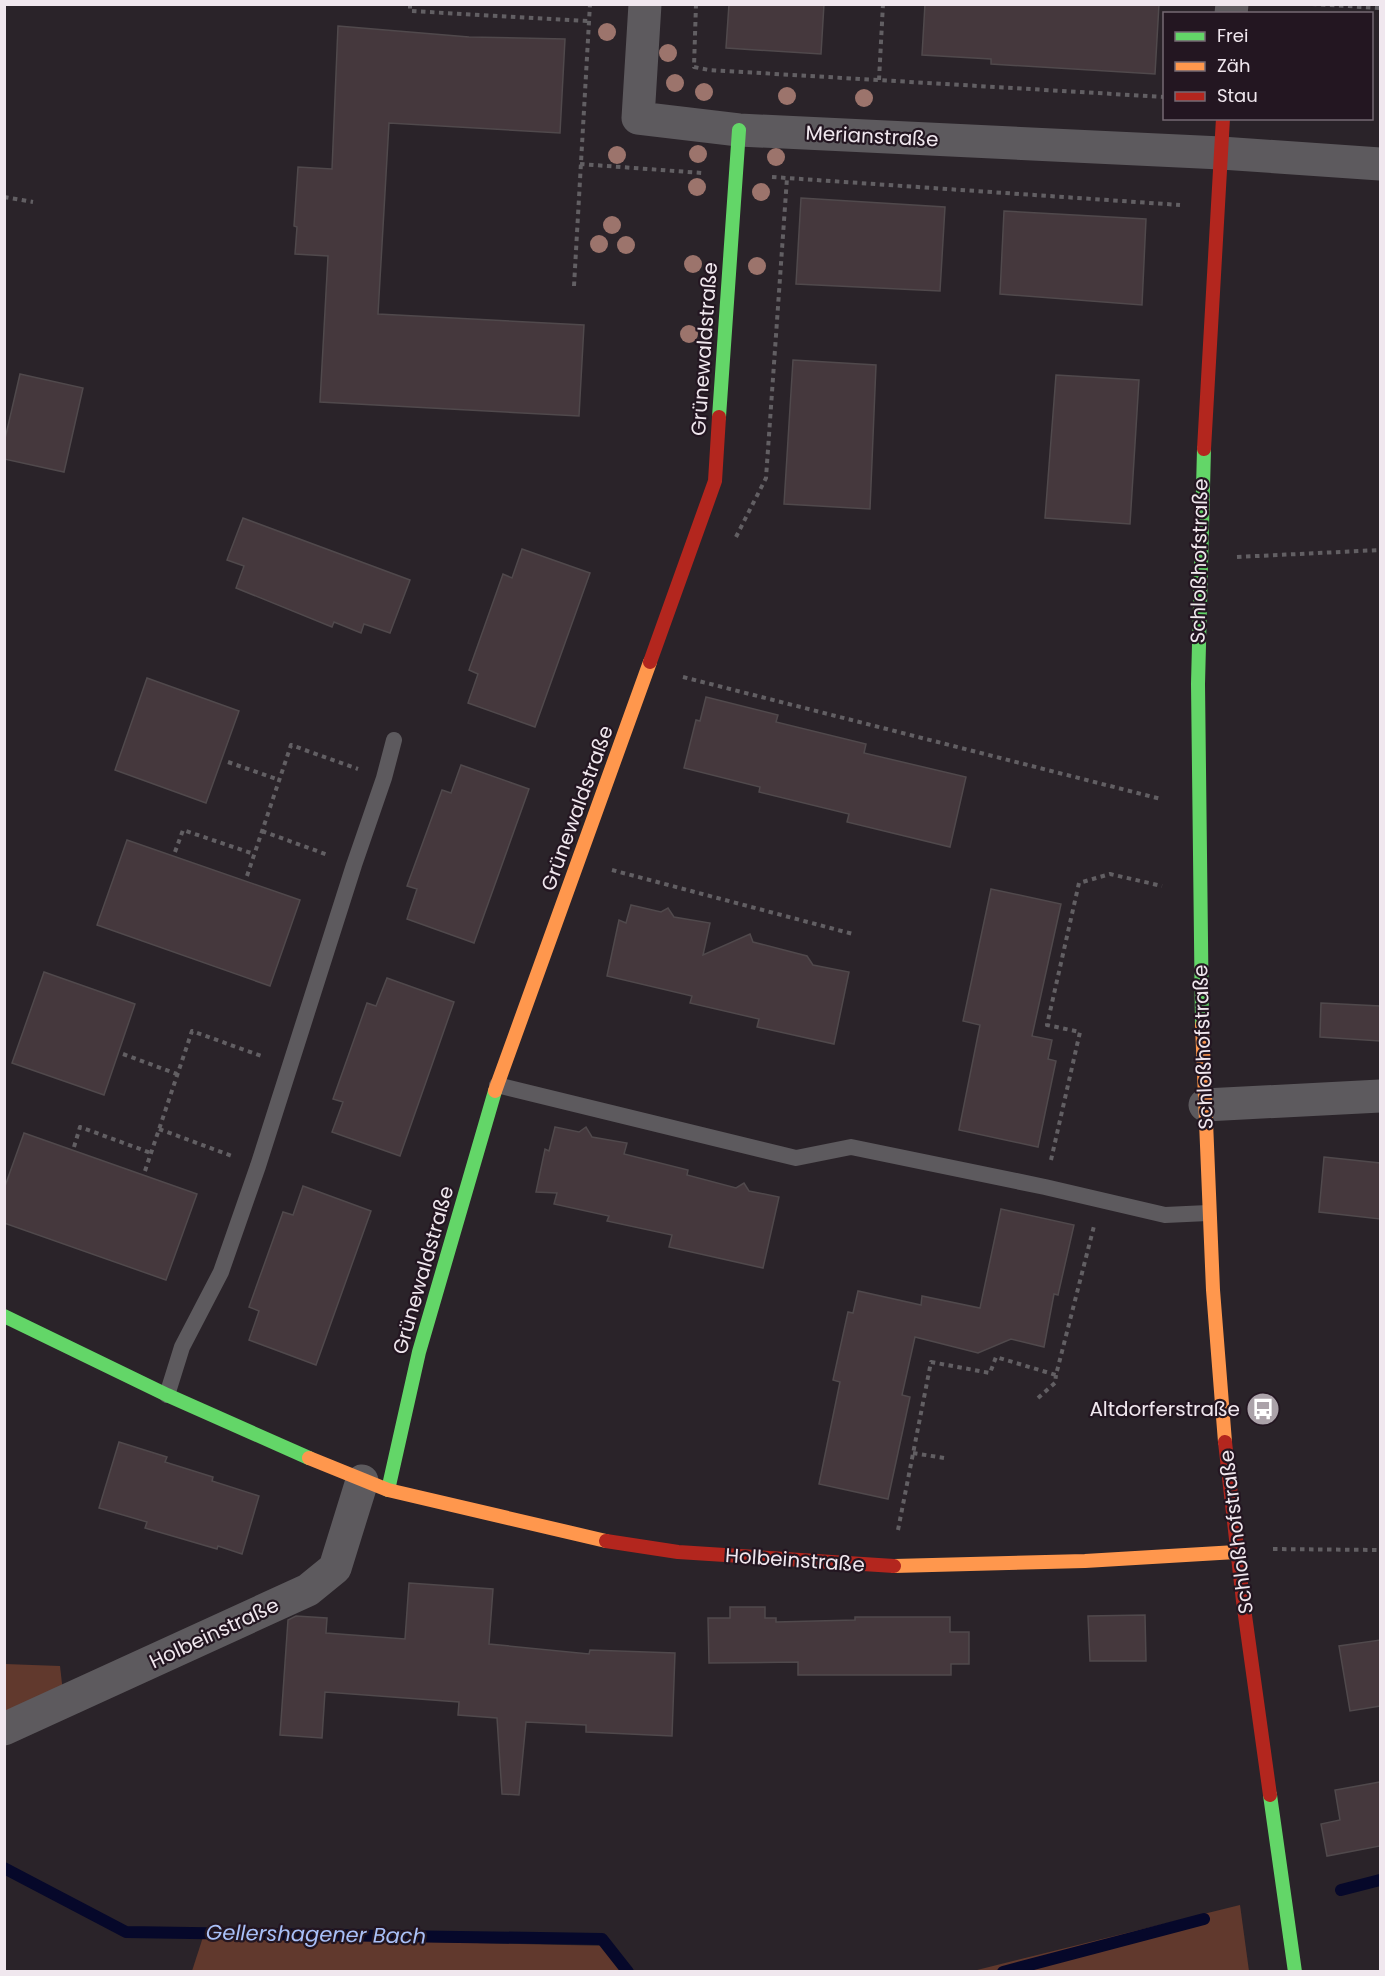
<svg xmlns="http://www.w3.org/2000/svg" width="1385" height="1976" font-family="Poppins,sans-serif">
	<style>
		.green { fill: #61392d }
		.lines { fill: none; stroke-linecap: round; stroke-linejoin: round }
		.stream { stroke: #06082a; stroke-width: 12 }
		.building { fill: #45383d; stroke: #50494c; stroke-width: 1.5 }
		.path { stroke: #625f63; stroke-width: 4; stroke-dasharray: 4.5 4.5; stroke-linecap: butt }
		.lane { stroke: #5d5a5e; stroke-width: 16 }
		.street { stroke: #5d5a5e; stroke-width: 33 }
		.fast { stroke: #63d668; stroke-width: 14 }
		.slow { stroke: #ff974d; stroke-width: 14 }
		.jam { stroke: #b3261e; stroke-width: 14 }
		.tree { fill: #9c746c }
		.labels { text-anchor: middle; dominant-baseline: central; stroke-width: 4.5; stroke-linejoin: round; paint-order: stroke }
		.street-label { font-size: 20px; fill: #f0e7ee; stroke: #231621 }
		.poi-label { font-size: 20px; fill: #f0e7ee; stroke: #231621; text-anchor: end }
		.water-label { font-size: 21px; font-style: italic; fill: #a9c0f8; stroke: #231621 }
	</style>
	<rect width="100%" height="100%" fill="#2a2329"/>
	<g class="green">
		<polygon points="5,1664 60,1666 65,1710 5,1742"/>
		<polygon points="1240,1905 1249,1971 973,1971 989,1967"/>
		<polygon points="203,1937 613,1946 633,1971 192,1971"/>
	</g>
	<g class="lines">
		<g class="stream">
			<polyline points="4,1868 126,1932 602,1939 628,1972"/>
			<polyline points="1341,1890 1380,1880"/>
			<polyline points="1003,1972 1204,1919"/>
		</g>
	</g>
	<g class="building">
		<polygon points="729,4 824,4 821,54 726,48"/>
		<polygon points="925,4 1159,4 1155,74 991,64 991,59 922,55"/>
		<polygon points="338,26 469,37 565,39 560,133 389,123 378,314 584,325 579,416 320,402 328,256 295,254 297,227 294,226 298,167 332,169"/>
		<polygon points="801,198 945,207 940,291 796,284"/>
		<polygon points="1004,211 1146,219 1142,305 1000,294"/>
		<polygon points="793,360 876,365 870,509 784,504"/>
		<polygon points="20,374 83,388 64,472 4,459 4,443"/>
		<polygon points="1056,375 1139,380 1130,524 1045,518"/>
		<polygon points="243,518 410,580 390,633 364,624 361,633 334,622 332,627 236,588 244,566 227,560"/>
		<polygon points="522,549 590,573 535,727 468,703 478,674 469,670 503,574 512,578"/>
		<polygon points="147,678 239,711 206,803 115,770"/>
		<polygon points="706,697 778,715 776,722 866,744 864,753 966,777 950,847 847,822 849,814 759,792 760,787 684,768 696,720 700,721"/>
		<polygon points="461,765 529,789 474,943 407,919 417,889 407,886 442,790 451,793"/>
		<polygon points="127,840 300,900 270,986 97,925"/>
		<polygon points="991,889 1061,904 1032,1036 1052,1040 1048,1059 1056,1061 1038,1147 959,1130 980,1025 963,1021"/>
		<polygon points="631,905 661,912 668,908 674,917 710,923 703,955 750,934 753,942 807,956 813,965 849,972 834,1044 757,1027 759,1019 690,1003 692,996 607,976 619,920 626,923"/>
		<polygon points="44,972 135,1004 104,1095 12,1063"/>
		<polygon points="387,978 454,1002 400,1156 332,1132 343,1102 333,1099 367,1003 376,1006"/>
		<polygon points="1321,1003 1380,1006 1380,1041 1320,1037"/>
		<polygon points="555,1127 579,1132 586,1127 592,1137 627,1143 624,1154 688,1170 687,1175 736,1188 744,1183 749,1191 779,1197 763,1268 669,1247 672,1235 607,1221 609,1216 554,1204 557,1193 536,1192 545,1149 549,1151"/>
		<polygon points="24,1133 197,1194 166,1280 4,1223 4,1189"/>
		<polygon points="1324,1157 1380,1163 1380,1219 1319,1212"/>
		<polygon points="303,1186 371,1211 316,1365 249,1340 259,1311 249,1307 283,1212 293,1215"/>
		<polygon points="1001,1209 1074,1225 1058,1295 1054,1294 1044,1347 1011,1339 978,1353 915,1337 902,1395 910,1397 888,1499 819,1484 840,1382 833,1380 848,1312 853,1313 858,1291 921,1305 922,1296 980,1308"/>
		<polygon points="119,1442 167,1457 165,1462 213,1477 212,1481 259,1496 242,1554 218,1546 217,1549 145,1528 147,1522 99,1508"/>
		<polygon points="409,1583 493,1589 489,1644 589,1654 590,1650 675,1653 672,1736 586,1732 586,1725 526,1722 519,1795 502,1794 497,1718 458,1715 459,1702 325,1692 322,1738 280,1735 288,1620 296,1616 327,1618 326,1633 405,1639"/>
		<polygon points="730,1607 765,1607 765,1618 776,1618 776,1622 855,1620 855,1617 950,1617 950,1632 969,1632 969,1664 951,1664 951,1675 798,1675 798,1662 709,1663 708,1618 730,1618"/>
		<polygon points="1145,1615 1146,1661 1090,1661 1088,1616"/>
		<polygon points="1380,1640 1380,1706 1350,1711 1339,1646"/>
		<polygon points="1380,1782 1380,1846 1327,1856 1321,1824 1340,1820 1335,1790"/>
	</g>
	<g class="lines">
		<g class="path">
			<polyline points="410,4 410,11 588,21"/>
			<polyline points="696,4 694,67 709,70 1164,97"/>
			<polyline points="1312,4 1380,8"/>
			<polyline points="879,80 883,4"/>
			<polyline points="580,164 702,173"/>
			<polyline points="772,177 1180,205"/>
			<polyline points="4,197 33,202"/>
			<polyline points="574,286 590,4"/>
			<polyline points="736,537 766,478 787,178"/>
			<polyline points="1237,557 1380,550"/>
			<polyline points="683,677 1161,799"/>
			<polyline points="228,762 279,780"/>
			<polyline points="262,831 328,855"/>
			<polyline points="175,852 183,830 254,854"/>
			<polyline points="612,870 853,934"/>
			<polyline points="247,876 291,745 358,769"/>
			<polyline points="123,1054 177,1074"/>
			<polyline points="159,1129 232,1156"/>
			<polyline points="74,1147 80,1127 151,1153"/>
			<polyline points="1051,1160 1080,1032 1047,1025 1079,883 1110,874 1162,886"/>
			<polyline points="145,1171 192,1031 264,1057"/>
			<polyline points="1038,1398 1055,1383 1056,1375"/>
			<polyline points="913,1453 944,1458"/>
			<polyline points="898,1530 931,1362 990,1373 996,1357 1056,1375 1094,1226"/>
			<polyline points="1273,1549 1380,1550"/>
		</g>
		<g class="lane">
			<polyline points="497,1085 796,1158 851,1147 1045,1187 1165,1215 1208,1213"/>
			<polyline points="167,1395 182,1347 221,1272 258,1166 354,865 384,778 394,740"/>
		</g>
		<g class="street">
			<polyline points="645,4 638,118 739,130 1221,153 1380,164"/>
			<polyline points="1231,14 1232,4"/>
			<polyline points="1205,1105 1380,1096"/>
			<polyline points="4,1729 308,1590 335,1568 362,1481"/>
		</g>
		<g class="fast">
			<polyline points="719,417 739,130"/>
			<polyline points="1202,1025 1198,684 1204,449"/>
			<polyline points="4,1316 167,1395 309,1458"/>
			<polyline points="388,1490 419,1352 495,1091"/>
			<polyline points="1270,1795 1295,1972"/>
		</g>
		<g class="slow">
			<polyline points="1202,1025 1213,1290 1225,1442"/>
			<polyline points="495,1091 650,662"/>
			<polyline points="309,1458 388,1490 606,1541"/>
			<polyline points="894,1566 1085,1561 1236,1552"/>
		</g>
		<g class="jam">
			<polyline points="1204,449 1223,118"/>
			<polyline points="650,662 715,481 719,417"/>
			<polyline points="1225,1442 1243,1601 1270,1795"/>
			<polyline points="606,1541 678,1552 894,1566"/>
		</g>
	</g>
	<g class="tree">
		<circle cx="607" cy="32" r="9"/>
		<circle cx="668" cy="53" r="9"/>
		<circle cx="675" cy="83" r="9"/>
		<circle cx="704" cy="92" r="9"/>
		<circle cx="787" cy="96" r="9"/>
		<circle cx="864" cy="98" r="9"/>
		<circle cx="698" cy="154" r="9"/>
		<circle cx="617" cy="155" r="9"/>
		<circle cx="776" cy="157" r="9"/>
		<circle cx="697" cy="187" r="9"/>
		<circle cx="761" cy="192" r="9"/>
		<circle cx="612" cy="225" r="9"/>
		<circle cx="599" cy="244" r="9"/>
		<circle cx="626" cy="245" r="9"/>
		<circle cx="693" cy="264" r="9"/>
		<circle cx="757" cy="266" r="9"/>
		<circle cx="689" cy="334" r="9"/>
	</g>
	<defs>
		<symbol id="bus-disc" viewBox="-11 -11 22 22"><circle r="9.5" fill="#aba2a9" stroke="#231621"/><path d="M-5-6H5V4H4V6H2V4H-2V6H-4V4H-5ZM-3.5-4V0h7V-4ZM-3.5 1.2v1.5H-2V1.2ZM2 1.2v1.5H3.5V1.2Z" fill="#fff"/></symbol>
	</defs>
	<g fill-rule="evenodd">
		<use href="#bus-disc" x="1244" y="1390" width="38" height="38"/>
	</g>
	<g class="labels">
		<g class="street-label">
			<text transform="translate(872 136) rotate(3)">Merianstraße</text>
			<text transform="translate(704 349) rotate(-86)">Grünewaldstraße</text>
			<text transform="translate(1199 561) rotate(-89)">Schloßhofstraße</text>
			<text transform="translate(577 808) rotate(-70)">Grünewaldstraße</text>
			<text transform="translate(1203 1047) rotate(-92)">Schloßhofstraße</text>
			<text transform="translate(423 1270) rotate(-74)">Grünewaldstraße</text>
			<text transform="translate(1236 1532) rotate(-97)">Schloßhofstraße</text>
			<text transform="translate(795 1560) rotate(4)">Holbeinstraße</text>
			<text transform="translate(214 1633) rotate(-25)">Holbeinstraße</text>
		</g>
		<g class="poi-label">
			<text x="1240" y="1409">Altdorferstraße</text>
		</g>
		<g class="water-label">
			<text transform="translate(316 1934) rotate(1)">Gellershagener Bach</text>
		</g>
	</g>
	<rect width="1385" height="1976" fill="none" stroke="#f0e7ee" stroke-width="12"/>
	<rect x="1163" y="12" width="210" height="108" fill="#231621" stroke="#756a73" stroke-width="1.5"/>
	<rect x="1175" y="32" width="30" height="9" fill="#63d668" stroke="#756a73" stroke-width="1.5"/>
	<text x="1217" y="42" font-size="18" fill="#f0e7ee">Frei</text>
	<rect x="1175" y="62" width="30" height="9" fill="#ff974d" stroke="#756a73" stroke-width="1.5"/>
	<text x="1217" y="72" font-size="18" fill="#f0e7ee">Zäh</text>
	<rect x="1175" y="92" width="30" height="9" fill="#b3261e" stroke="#756a73" stroke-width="1.5"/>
	<text x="1217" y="102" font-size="18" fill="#f0e7ee">Stau</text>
</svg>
